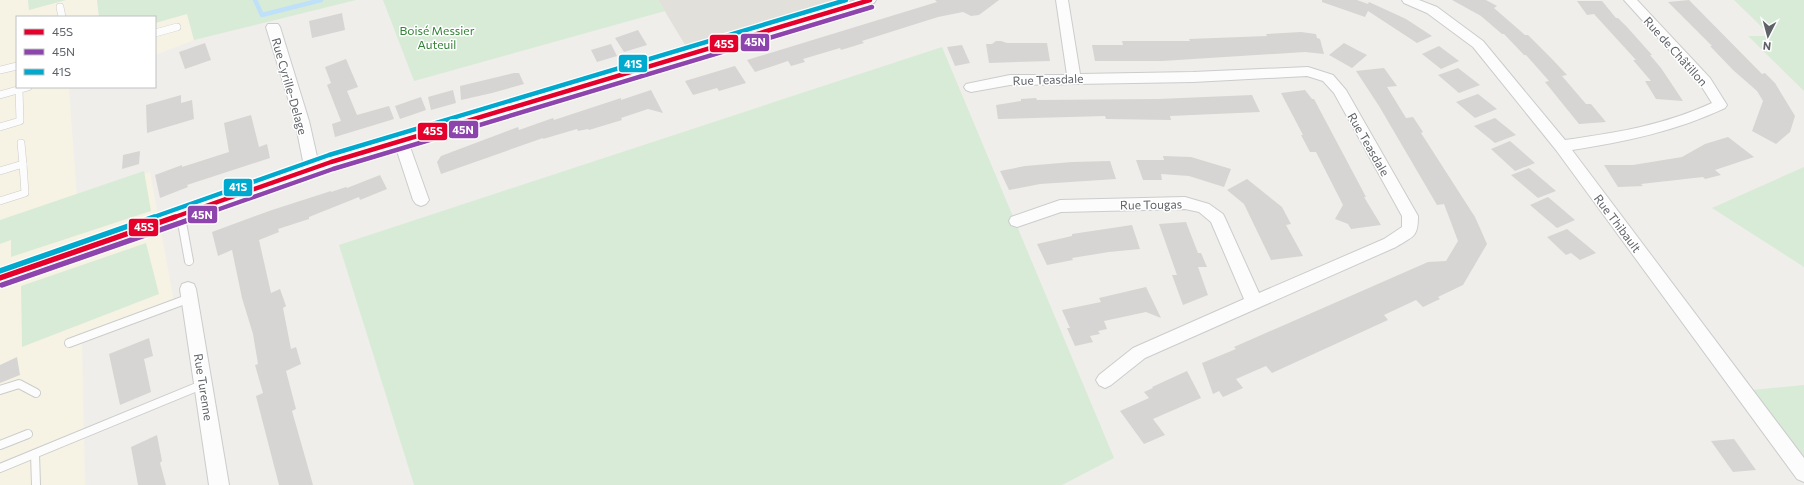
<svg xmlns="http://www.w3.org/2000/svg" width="1804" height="485" font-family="Commissioner,sans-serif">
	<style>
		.commercial { fill: #f7f3e4 }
		.education { fill: #e2e0da }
		.green { fill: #d8ebd6 }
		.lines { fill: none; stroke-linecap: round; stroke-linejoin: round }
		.stream { stroke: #bfe0f9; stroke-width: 4.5 }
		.building { fill: #d6d5d3 }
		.service-far1-casing { stroke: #cbcccc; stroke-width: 8 }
		.service-casing { stroke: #cbcccc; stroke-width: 10 }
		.minor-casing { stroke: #cbcccc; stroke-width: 2 }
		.service-far1 { stroke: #fdfcfc; stroke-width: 7 }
		.service { stroke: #fdfcfc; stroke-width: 8 }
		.minor { fill: #fdfcfc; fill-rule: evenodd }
		.bus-1-far1-casing { stroke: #fff; stroke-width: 7 }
		.bus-1-casing { stroke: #fff; stroke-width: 8 }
		.bus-2-far1-casing { stroke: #fff; stroke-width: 7 }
		.bus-2-casing { stroke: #fff; stroke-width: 8 }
		.bus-3-far1-casing { stroke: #fff; stroke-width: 7 }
		.bus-3-casing { stroke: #fff; stroke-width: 8 }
		.bus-1-far1 { stroke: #e4002b; stroke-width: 4.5 }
		.bus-1 { stroke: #e4002b; stroke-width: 5.5 }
		.bus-2-far1 { stroke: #8e44ad; stroke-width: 4.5 }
		.bus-2 { stroke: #8e44ad; stroke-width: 5.5 }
		.bus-3-far1 { stroke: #00a9ce; stroke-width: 4.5 }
		.bus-3 { stroke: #00a9ce; stroke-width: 5.5 }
		.labels { text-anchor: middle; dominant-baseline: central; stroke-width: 3; stroke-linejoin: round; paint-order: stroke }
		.park-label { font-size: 12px; fill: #348238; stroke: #fff }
		.street-label { font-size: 12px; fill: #5f6368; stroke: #fff }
		.line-badge { stroke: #fff; stroke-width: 1.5 }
		.badge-label { font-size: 11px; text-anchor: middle; font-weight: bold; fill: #fff }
	</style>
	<rect width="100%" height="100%" fill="#efeeea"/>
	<g class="commercial">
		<polygon points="0,0 28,0 29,10 66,0 97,0 99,17 17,17 17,87 72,87 69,89 77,198 150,172 174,302 82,342 85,485 0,485"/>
		<polygon points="187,14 194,40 155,55 155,23"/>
	</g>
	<polygon class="education" points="658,0 870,0 690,53"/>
	<g class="green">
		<polygon points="28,0 66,0 29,10"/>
		<polygon points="97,0 356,0 194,40 187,14 155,23 155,17 99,17"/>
		<polygon points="383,0 658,0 665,11 414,81"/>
		<polygon points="1734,0 1804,0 1804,91 1748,36 1771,36"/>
		<polygon points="942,47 1114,458 1062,485 414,485 339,245"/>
		<polygon points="1804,167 1804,267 1712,208"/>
		<polygon points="144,171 151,211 11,257 11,240 0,244 0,220"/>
		<polygon points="146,243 159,294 22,347 21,286"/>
		<polygon points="1804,385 1804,473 1742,391"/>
	</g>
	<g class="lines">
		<polyline class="stream" points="255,0 262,15 321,0"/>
	</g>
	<g class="building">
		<polygon points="935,0 999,0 979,15 971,16 963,12 938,17 862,41 864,43 841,50 840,48 803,59 805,62 791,66 788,61 755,72 747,60 937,2"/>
		<polygon points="1322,0 1357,0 1368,4 1369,2 1406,19 1432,36 1417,43 1368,11 1365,17 1322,2"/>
		<polygon points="1452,0 1486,0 1497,6 1494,8 1525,35 1528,35 1552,59 1567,75 1562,76 1586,104 1591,104 1606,122 1579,124 1545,82 1549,81 1526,55 1524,55 1504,34 1502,34 1481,16"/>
		<polygon points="1689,0 1762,74 1765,73 1775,83 1795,116 1790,132 1776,144 1752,131 1763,101 1757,91 1733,70 1710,46 1712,46 1668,2"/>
		<polygon points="1577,1 1602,1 1616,18 1618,18 1627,27 1652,55 1650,55 1661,68 1683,101 1656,99 1645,81 1651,81 1633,60 1636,60 1594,14 1587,15"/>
		<polygon points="342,13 345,30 312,38 309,21"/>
		<polygon points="638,30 647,45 624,52 615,38"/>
		<polygon points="1301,32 1316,34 1317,38 1320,39 1324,54 1305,52 1162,61 1095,61 1092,45 1123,45 1122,41 1190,41 1189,39 1267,36 1266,34"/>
		<polygon points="996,41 1001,41 1007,43 1047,43 1050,61 989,63 986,44 992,44"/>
		<polygon points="205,43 211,60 185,69 179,52"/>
		<polygon points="1344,43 1359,51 1367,55 1352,68 1329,55"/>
		<polygon points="611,44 617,56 597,62 591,50"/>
		<polygon points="962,45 970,63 955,66 947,47"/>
		<polygon points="1439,46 1459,61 1441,69 1422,54"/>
		<polygon points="346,59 358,87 347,91 357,115 389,106 394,119 335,137 332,124 341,121 327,85 331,83 325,67"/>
		<polygon points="735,66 746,83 719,91 717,88 693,95 685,81"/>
		<polygon points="1384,68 1397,86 1387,87 1406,118 1413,117 1423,132 1421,133 1475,217 1487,244 1463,285 1438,297 1440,299 1423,307 1416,300 1384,315 1388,320 1272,373 1266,366 1236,379 1243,388 1223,397 1219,391 1213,394 1202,363 1236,349 1234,347 1428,262 1446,261 1458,241 1444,204 1437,205 1379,106 1356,71"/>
		<polygon points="1458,68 1480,85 1459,93 1438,75"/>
		<polygon points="514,73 519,73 524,84 492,93 461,100 460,86"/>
		<polygon points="453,90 456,103 431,110 428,97"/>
		<polygon points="651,90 663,113 648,109 621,118 622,120 589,130 588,129 578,131 577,129 543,139 543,138 441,174 437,162 441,156 518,127 519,130 553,118 554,120 621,98 621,100"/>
		<polygon points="1305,90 1312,99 1314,99 1366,197 1364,197 1381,225 1351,229 1348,224 1335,219 1343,205 1316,152 1310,152 1301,135 1303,135 1281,93"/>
		<polygon points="1478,94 1497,109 1475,118 1456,102"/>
		<polygon points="181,95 181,103 192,100 194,119 147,133 146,105"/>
		<polygon points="1252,95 1260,112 1170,116 1171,120 1106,119 1105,116 998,119 996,105 1021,101 1021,99 1036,98 1037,100 1158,99"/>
		<polygon points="421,97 426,110 400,119 395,106"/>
		<polygon points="251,115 259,147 267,144 270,158 187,185 188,187 160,198 155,175 182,165 182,167 229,152 224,123"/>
		<polygon points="1495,118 1516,135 1495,143 1474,126"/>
		<polygon points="1728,137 1754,157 1715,170 1721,175 1705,179 1703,177 1641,184 1643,186 1618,187 1604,165 1633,165 1682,157 1705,144"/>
		<polygon points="1510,141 1535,163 1515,171 1491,149"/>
		<polygon points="140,151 139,164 122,169 123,155"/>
		<polygon points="1163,156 1191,157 1231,169 1224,187 1189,176 1161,174 1162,180 1143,180 1136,160 1164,160"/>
		<polygon points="1110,161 1116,179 1040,184 1009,190 1000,171 1025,166 1072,162"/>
		<polygon points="1529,168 1556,191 1538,198 1511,175"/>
		<polygon points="380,175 387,189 360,200 359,197 309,217 309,219 278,229 279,232 259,240 271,293 280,289 286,306 283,308 291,349 296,347 301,364 286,371 296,409 292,411 313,485 279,485 256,396 263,393 255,365 258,364 253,334 242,298 232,250 218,256 212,232 272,210 331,191 331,192 346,187 347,188"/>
		<polygon points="1247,179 1282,207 1291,224 1286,225 1303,256 1271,260 1244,204 1227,190"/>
		<polygon points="1548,197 1575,220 1557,228 1530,205"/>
		<polygon points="1186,222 1198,253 1201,253 1207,267 1198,267 1208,295 1183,305 1172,275 1177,275 1159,224"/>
		<polygon points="1132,225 1140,249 1109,252 1072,258 1073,260 1047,265 1037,244 1072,236 1072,234"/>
		<polygon points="1567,229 1596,253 1580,260 1571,253 1566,255 1547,237"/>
		<polygon points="1146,287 1161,318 1146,312 1104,321 1107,329 1098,331 1100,334 1090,336 1093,342 1075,346 1067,328 1070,328 1062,310 1101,302 1099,298"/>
		<polygon points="149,338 153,356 144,359 151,392 120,405 109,354"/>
		<polygon points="17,357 20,375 0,383 0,365"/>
		<polygon points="1187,371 1201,398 1153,419 1165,435 1144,444 1120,411 1149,398 1144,392 1153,388 1152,387"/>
		<polygon points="157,435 162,461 160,463 166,485 138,485 131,447"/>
		<polygon points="1734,439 1756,470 1733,472 1711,441"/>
	</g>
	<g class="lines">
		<defs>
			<g id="service-far1">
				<polyline points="60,7 62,17"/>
				<polyline points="155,33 177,27"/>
				<polyline points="0,70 17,66"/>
				<polyline points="0,95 28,87"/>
				<polyline points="0,127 20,121 19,90"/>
				<polyline points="21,143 23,164"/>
				<polyline points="0,171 23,164 25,193 0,201"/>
				<polyline points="181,214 182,218"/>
			</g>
			<g id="service">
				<polyline points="181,217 189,261"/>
				<polyline points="69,343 190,298"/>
				<polyline points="0,390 19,384 36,393"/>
				<polyline points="0,445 28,434"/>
				<polyline points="35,454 36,485"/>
				<polyline points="0,468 204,384"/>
			</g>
			<g id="minor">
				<polygon points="856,0 876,0 874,3 409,144 429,200 426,204 421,206 416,204 413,200 396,148 336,166 0,285 0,271 304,166 295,121 266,27 268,24 278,24 280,27 309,121 318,161"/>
				<path d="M1056,0H1068L1080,74L1193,72L1308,67L1333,75L1346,90L1418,216C1418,238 1413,236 1396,247L1145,358L1111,385L1105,388L1099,385L1096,380L1099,375L1133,348L1244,299L1211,222L1199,212L1185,209L1061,212L1017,227L1011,225L1009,221L1011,217L1060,200L1185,197L1209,204L1223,214L1225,218L1259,293L1384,239L1402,227V216L1334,93L1323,81L1307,76L1193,82L1010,85L971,92L966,90L964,87L966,84L1010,75H1067Z"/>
				<path d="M1402,0H1419L1437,7L1483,41L1565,140C1615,133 1665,125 1712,103L1700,84L1624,0H1637L1710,78L1727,105L1725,108C1676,131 1625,142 1572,150L1804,458V482L1797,479L1556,150L1473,47L1427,13L1404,3Z"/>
				<polygon points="188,282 194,284 196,289 229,485 209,485 180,289 182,284"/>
			</g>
		</defs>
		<use href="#service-far1" class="service-far1-casing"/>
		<use href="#service" class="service-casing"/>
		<use href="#minor" class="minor-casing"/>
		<use href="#service-far1" class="service-far1"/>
		<use href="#service" class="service"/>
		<use href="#minor" class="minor"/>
		<defs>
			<polyline id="bus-1-far1" points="172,218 331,162 870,0"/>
			<polyline id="bus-1" points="0,278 175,217"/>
			<polyline id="bus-2-far1" points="194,218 333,169 872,7"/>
			<polyline id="bus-2" points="2,285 197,217"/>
			<polyline id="bus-3-far1" points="151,218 329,155 846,0"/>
			<polyline id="bus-3" points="0,271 154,217"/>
		</defs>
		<use href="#bus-1-far1" class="bus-1-far1-casing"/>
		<use href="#bus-1" class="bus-1-casing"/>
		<use href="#bus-2-far1" class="bus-2-far1-casing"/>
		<use href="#bus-2" class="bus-2-casing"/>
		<use href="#bus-3-far1" class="bus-3-far1-casing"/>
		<use href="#bus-3" class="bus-3-casing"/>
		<use href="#bus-1-far1" class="bus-1-far1"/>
		<use href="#bus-1" class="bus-1"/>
		<use href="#bus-2-far1" class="bus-2-far1"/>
		<use href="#bus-2" class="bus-2"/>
		<use href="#bus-3-far1" class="bus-3-far1"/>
		<use href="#bus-3" class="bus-3"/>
	</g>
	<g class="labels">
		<g class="park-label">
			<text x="437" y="30">Boisé Messier<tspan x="437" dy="14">Auteuil</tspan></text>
		</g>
		<g class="street-label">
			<text transform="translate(1676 51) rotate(48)">Rue de Châtillon</text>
			<text transform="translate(1048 79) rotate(-2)">Rue Teasdale</text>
			<text transform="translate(290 86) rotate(74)">Rue Cyrille-Delage</text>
			<text transform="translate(1369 144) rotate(60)">Rue Teasdale</text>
			<text transform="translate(1151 204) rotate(-1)">Rue Tougas</text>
			<text transform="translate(1618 223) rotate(53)">Rue Thibault</text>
			<text transform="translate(204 387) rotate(81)">Rue Turenne</text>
		</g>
	</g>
	<g class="line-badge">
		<rect x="740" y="33" width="30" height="19" rx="4" fill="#8e44ad"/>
		<rect x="709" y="34" width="30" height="19" rx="4" fill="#e4002b"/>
		<rect x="618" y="54" width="30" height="19" rx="4" fill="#00a9ce"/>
		<rect x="448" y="120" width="31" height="19" rx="4" fill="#8e44ad"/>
		<rect x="417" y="122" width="31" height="19" rx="4" fill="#e4002b"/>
		<rect x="223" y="178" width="30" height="19" rx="4" fill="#00a9ce"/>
		<rect x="187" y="205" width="31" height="19" rx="4" fill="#8e44ad"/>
		<rect x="128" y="218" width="31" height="19" rx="4" fill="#e4002b"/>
	</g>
	<g class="badge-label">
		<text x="755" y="46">45N</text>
		<text x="724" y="48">45S</text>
		<text x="633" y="68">41S</text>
		<text x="463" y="134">45N</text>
		<text x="433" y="135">45S</text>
		<text x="238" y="191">41S</text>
		<text x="202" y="219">45N</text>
		<text x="144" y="231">45S</text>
	</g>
	<rect x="16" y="16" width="140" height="72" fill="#ffffff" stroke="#bfc1c3"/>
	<rect x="24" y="29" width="20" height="6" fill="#e4002b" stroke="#bfc1c3"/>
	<text x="52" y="36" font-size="12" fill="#5f6368">45S</text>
	<rect x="24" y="49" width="20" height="6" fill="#8e44ad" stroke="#bfc1c3"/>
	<text x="52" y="56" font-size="12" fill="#5f6368">45N</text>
	<rect x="24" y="69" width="20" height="6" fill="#00a9ce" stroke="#bfc1c3"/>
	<text x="52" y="76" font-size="12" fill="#5f6368">41S</text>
	<g transform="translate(1768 36) rotate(186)" stroke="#ffffff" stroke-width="3" paint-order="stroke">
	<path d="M0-3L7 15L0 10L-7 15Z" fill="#5f6368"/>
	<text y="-6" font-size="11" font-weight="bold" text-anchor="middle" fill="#5f6368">N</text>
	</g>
</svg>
